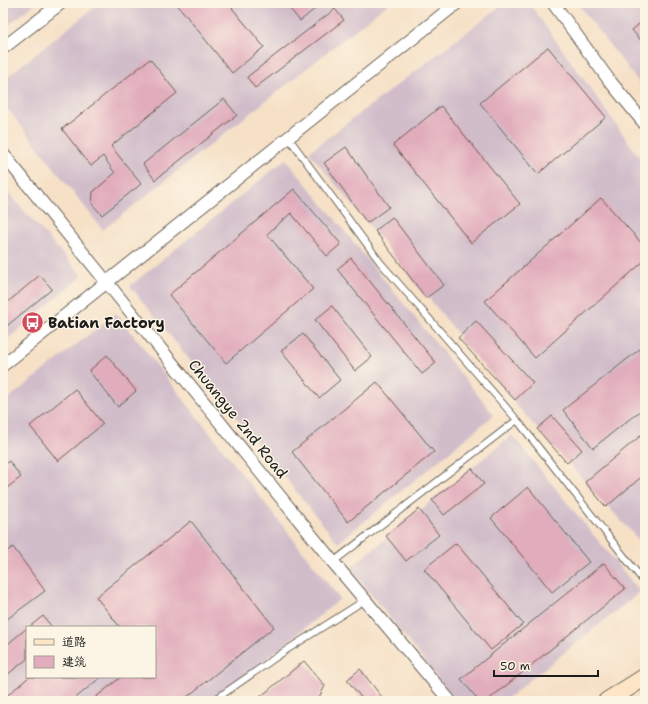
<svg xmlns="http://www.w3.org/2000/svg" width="648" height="704" font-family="'Shantell Sans','LXGW WenKai TC',sans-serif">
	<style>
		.industrial { fill: #d1bdca; fill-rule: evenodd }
		.building { fill: #e1acbc }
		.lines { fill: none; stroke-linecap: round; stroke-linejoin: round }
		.service-casing { stroke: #686158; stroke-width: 8 }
		.minor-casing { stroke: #686158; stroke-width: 14 }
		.secondary-casing { stroke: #686158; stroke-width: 19 }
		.service { stroke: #fff; stroke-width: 6 }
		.minor { stroke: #fff; stroke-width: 12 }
		.secondary { stroke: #fee5c5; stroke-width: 17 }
		.labels { text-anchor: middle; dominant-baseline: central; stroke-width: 3; stroke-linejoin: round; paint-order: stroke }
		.poi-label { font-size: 15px; font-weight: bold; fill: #1c1c1c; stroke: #fcf5e5; text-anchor: start }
		.street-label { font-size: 15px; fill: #1c1c1c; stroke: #fcf5e5 }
	</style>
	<rect width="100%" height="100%" fill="#fcf5e5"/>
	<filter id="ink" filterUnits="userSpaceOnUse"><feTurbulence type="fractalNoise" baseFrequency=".025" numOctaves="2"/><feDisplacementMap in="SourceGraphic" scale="8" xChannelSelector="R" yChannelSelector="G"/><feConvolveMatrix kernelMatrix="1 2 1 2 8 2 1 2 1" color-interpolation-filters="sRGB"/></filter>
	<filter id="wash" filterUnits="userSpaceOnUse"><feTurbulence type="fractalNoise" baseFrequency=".012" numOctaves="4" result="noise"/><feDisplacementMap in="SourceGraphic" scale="16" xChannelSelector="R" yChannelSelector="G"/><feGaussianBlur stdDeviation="0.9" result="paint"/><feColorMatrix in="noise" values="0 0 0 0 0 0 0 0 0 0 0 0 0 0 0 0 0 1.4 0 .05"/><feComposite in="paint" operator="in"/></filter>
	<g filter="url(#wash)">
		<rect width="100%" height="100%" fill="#f6e1c7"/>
		<g class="industrial">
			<polygon points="3,3 36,3 3,29"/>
			<polygon points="100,3 389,3 103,230 3,103 3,80"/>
			<polygon points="505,3 529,3 645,165 645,547 523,413 309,152"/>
			<polygon points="577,3 645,3 645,90"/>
			<polygon points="286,159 494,415 338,543 130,286"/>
			<polygon points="3,187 82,276 3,343"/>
			<path d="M116,313L340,599L216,701H3V403ZM27,627H155V677H27Z"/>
			<polygon points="512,435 640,592 504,701 456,701 350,568"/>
		</g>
		<g id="blocks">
			<g class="building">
				<polygon points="176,3 228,3 264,47 232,73"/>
				<polygon points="285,3 322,3 300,21"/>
				<polygon points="335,9 344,20 255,88 247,77"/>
				<polygon points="645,19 645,45 632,30"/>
				<polygon points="548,47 606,117 538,174 480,103"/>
				<polygon points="150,59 177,93 111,146 141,184 102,215 92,204 93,192 115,173 103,156 91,166 62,129"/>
				<polygon points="224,99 237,115 155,180 143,164"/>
				<polygon points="441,106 520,204 471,243 393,145"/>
				<polygon points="346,147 389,207 367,223 324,163"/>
				<polygon points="294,189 341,244 327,256 291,213 267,234 313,289 226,363 169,295"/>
				<polygon points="601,198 645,247 645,260 535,358 485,301"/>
				<polygon points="392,217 444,285 426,298 375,231"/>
				<polygon points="351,258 436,363 422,374 337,269"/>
				<polygon points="40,275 52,289 3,329 3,306"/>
				<polygon points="332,306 372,357 355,371 315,320"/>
				<polygon points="476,321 533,383 515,400 458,338"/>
				<polygon points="303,334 340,380 319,398 281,351"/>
				<polygon points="645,345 645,407 593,448 563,410"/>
				<polygon points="107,355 136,391 118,407 89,371"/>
				<polygon points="377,382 434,452 348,522 292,452"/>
				<polygon points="75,389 103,424 58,461 30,426"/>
				<polygon points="552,416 582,450 567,463 537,429"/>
				<polygon points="645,432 645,474 606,507 585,482"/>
				<polygon points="9,461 21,477 3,491 3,466"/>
				<polygon points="472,468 484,484 444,515 432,500"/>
				<polygon points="528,487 589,562 552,592 491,518"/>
				<polygon points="419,509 439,535 406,561 386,536"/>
				<polygon points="191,521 274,627 182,701 91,701 121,677 155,677 155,627 120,627 96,597"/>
				<polygon points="456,543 523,624 491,650 424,569"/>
				<polygon points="13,547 45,591 3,622 3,554"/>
				<polygon points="604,563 625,589 487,701 479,701 461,679"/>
				<polygon points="43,616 52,627 29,627"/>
				<polygon points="27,628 27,659 3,678 3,648"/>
				<polygon points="304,661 325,686 317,701 255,701"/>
				<polygon points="360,669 385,701 364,701 347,680"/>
				<polygon points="29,677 101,677 72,701 3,701 3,699"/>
			</g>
		</g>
	</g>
	<g filter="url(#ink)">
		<use href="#blocks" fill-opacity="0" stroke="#686158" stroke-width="1"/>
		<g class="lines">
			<defs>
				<g id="service">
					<polyline points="288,137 380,262 517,420 645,583"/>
					<polyline points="333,562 517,420"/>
					<polyline points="213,701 285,651 365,600"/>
				</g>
				<g id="minor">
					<polyline points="553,3 609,80 645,124"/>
					<polyline points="3,48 61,3"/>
					<polyline points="3,154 333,562 450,701"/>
					<polyline points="3,365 457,3"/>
				</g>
				<polyline id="secondary" points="607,701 645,677"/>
			</defs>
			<use href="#service" class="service-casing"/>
			<use href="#minor" class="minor-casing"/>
			<use href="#secondary" class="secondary-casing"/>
			<use href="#service" class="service"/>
			<use href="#minor" class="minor"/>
			<use href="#secondary" class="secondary"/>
		</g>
	</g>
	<defs>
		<symbol id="bus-disc" viewBox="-11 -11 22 22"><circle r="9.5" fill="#d1495b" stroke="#fcf5e5"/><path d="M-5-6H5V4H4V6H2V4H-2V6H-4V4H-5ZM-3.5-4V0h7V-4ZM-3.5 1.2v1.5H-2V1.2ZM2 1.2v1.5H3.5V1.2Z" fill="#fff"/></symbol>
	</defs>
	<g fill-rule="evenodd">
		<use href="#bus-disc" x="20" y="310" width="25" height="25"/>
	</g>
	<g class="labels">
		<g class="poi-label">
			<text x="48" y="323">Batian Factory</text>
		</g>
		<g class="street-label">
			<text transform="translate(238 419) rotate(51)">Chuangye 2nd Road</text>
		</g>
	</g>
	<rect width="648" height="704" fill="none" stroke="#fcf5e5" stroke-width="16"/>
	<rect x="26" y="626" width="130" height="52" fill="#fcf5e5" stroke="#a29e95"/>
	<rect x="34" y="639" width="20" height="6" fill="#fee5c5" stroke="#a29e95"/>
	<text x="62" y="646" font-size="12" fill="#1c1c1c">道路</text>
	<rect x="34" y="656" width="20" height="12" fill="#e1acbc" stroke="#a29e95"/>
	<text x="62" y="666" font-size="12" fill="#1c1c1c">建筑</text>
	<path d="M494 670v6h104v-6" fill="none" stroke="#1c1c1c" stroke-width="2"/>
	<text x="500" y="670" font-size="12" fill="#1c1c1c" stroke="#fcf5e5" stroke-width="3" paint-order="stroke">50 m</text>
</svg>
